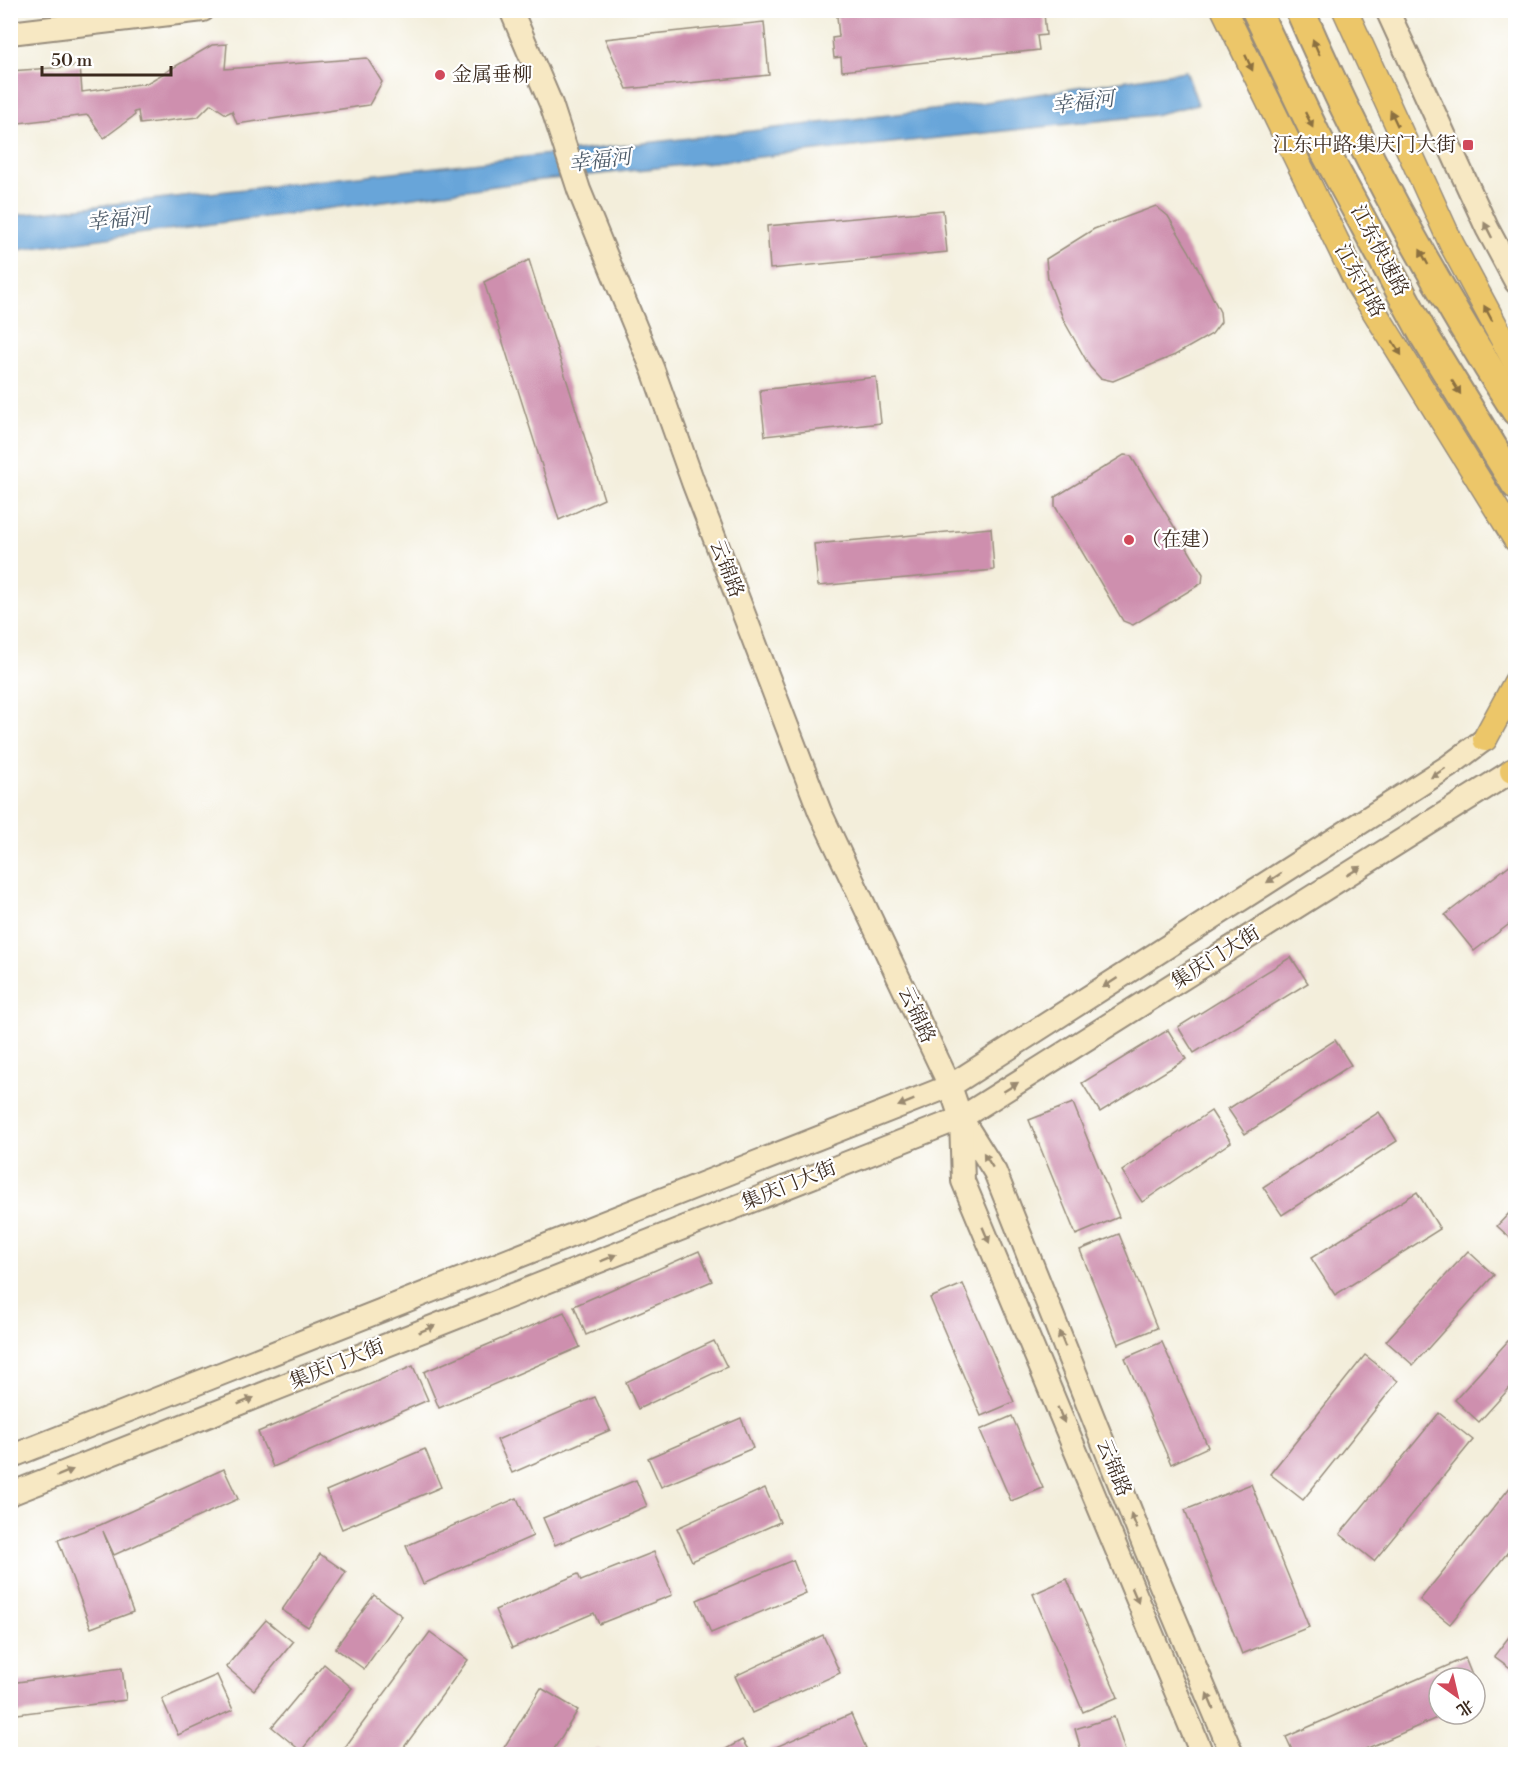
<svg xmlns="http://www.w3.org/2000/svg" width="1526" height="1765" font-family="'Libre Bodoni','Noto Serif SC',serif">
	<style>
		.built { fill: #f5cfda }
		.water { fill: #67a5d9; stroke: #51687c; stroke-width: 1.5 }
		.building { fill: #ce8fae }
		.lines { fill: none; stroke-linecap: round; stroke-linejoin: round }
		.secondary-casing { stroke: #978c7c; stroke-width: 26 }
		.primary-casing { stroke: #978c7c; stroke-width: 27 }
		.highway-casing { stroke: #978c7c; stroke-width: 32 }
		.secondary { stroke: #f7e8c3; stroke-width: 22 }
		.primary { stroke: #ecc669; stroke-width: 24 }
		.highway { stroke: #ecc669; stroke-width: 28 }
		.oneway { fill: #8b7040 }
		.oneway2 { fill: #998970 }
		.poi-dot { fill: #d1495b; stroke: #fff; stroke-width: 2 }
		.labels { text-anchor: middle; dominant-baseline: central; stroke-width: 4.5; stroke-linejoin: round; paint-order: stroke }
		.poi-label { font-size: 20px; fill: #3b2a1e; stroke: #fff; text-anchor: start }
		.street-label { font-size: 20px; fill: #3b2a1e; stroke: #fff }
		.water-label { font-size: 21px; font-style: italic; fill: #4d5b69; stroke: #fff }
	</style>
	<rect width="100%" height="100%" fill="#fff"/>
	<filter id="ink" filterUnits="userSpaceOnUse"><feTurbulence type="fractalNoise" baseFrequency=".0167" numOctaves="2"/><feDisplacementMap in="SourceGraphic" scale="12" xChannelSelector="R" yChannelSelector="G"/><feConvolveMatrix kernelMatrix="1 2 1 2 8 2 1 2 1" color-interpolation-filters="sRGB"/></filter>
	<filter id="wash" filterUnits="userSpaceOnUse"><feTurbulence type="fractalNoise" baseFrequency=".008" numOctaves="4" result="noise"/><feDisplacementMap in="SourceGraphic" scale="24" xChannelSelector="R" yChannelSelector="G"/><feGaussianBlur stdDeviation="1.35" result="paint"/><feColorMatrix in="noise" values="0 0 0 0 0 0 0 0 0 0 0 0 0 0 0 0 0 1.4 0 .05"/><feComposite in="paint" operator="in"/></filter>
	<g filter="url(#wash)">
		<rect width="100%" height="100%" fill="#f3eedb"/>
		<polygon class="built" points="268,1751 273,1754 195,1754"/>
		<polygon class="water" points="1186,71 1198,104 1154,115 533,181 11,251 10,216 941,109"/>
		<g id="blocks">
			<g class="building">
				<polygon points="892,10 1034,10 1035,15 1044,13 1046,35 1037,36 1039,50 842,71 841,57 834,58 832,38 839,37 837,16"/>
				<polygon points="764,22 769,75 627,89 605,39"/>
				<polygon points="227,44 225,69 367,58 382,82 369,105 237,124 232,111 226,114 211,104 198,117 140,124 138,111 134,112 135,115 104,138 88,115 10,124 10,71 80,66 82,92 147,83 212,45"/>
				<polygon points="1156,206 1168,216 1189,251 1220,312 1221,322 1212,334 1175,355 1113,381 1100,378 1090,367 1064,321 1048,279 1046,259 1094,229"/>
				<polygon points="943,210 947,252 770,269 767,226"/>
				<polygon points="529,260 604,499 559,520 484,282"/>
				<polygon points="876,377 881,423 765,436 760,390"/>
				<polygon points="1124,455 1131,456 1203,574 1202,583 1133,625 1123,621 1055,506 1055,497"/>
				<polygon points="991,528 994,570 818,586 814,544"/>
				<polygon points="1516,860 1516,919 1474,951 1445,915"/>
				<polygon points="1291,957 1308,983 1194,1053 1178,1027"/>
				<polygon points="1168,1030 1186,1059 1100,1112 1082,1083"/>
				<polygon points="1335,1040 1351,1065 1245,1134 1228,1109"/>
				<polygon points="1073,1103 1119,1217 1076,1235 1029,1120"/>
				<polygon points="1211,1111 1231,1142 1142,1202 1122,1171"/>
				<polygon points="1379,1112 1397,1141 1282,1215 1263,1187"/>
				<polygon points="1417,1192 1440,1229 1335,1295 1311,1258"/>
				<polygon points="1516,1206 1516,1243 1497,1226"/>
				<polygon points="1119,1234 1157,1328 1118,1344 1080,1250"/>
				<polygon points="699,1251 712,1281 586,1335 574,1306"/>
				<polygon points="1468,1251 1494,1275 1413,1365 1386,1341"/>
				<polygon points="963,1284 1014,1402 981,1416 930,1298"/>
				<polygon points="564,1312 580,1347 439,1408 424,1372"/>
				<polygon points="1516,1332 1516,1381 1479,1422 1455,1400"/>
				<polygon points="714,1341 727,1367 638,1409 626,1382"/>
				<polygon points="1162,1342 1208,1447 1171,1464 1125,1358"/>
				<polygon points="1365,1355 1398,1381 1303,1500 1270,1474"/>
				<polygon points="413,1366 428,1400 273,1467 258,1432"/>
				<polygon points="595,1397 610,1430 512,1473 497,1440"/>
				<polygon points="1439,1413 1473,1440 1374,1561 1340,1534"/>
				<polygon points="1012,1416 1043,1488 1011,1501 980,1430"/>
				<polygon points="741,1418 753,1448 661,1487 648,1458"/>
				<polygon points="425,1449 441,1487 342,1529 326,1491"/>
				<polygon points="224,1469 238,1499 114,1555 103,1531 133,1612 91,1628 58,1540 100,1525"/>
				<polygon points="636,1480 647,1506 555,1545 543,1518"/>
				<polygon points="1516,1480 1516,1542 1450,1624 1420,1600"/>
				<polygon points="1251,1484 1309,1627 1242,1654 1185,1510"/>
				<polygon points="765,1488 780,1522 692,1561 677,1528"/>
				<polygon points="517,1498 533,1536 423,1584 406,1546"/>
				<polygon points="654,1552 672,1595 599,1624 594,1613 512,1648 495,1610 578,1574 581,1581"/>
				<polygon points="320,1554 346,1572 308,1627 282,1610"/>
				<polygon points="793,1560 806,1593 711,1633 697,1600"/>
				<polygon points="1067,1579 1118,1697 1083,1712 1033,1594"/>
				<polygon points="374,1595 402,1616 364,1669 335,1648"/>
				<polygon points="266,1620 293,1642 254,1690 226,1667"/>
				<polygon points="1516,1628 1516,1672 1494,1656"/>
				<polygon points="430,1632 468,1660 399,1754 340,1754"/>
				<polygon points="823,1635 840,1673 752,1713 735,1676"/>
				<polygon points="1465,1658 1473,1678 1439,1678 1439,1714 1446,1714 1354,1754 1294,1754 1286,1737"/>
				<polygon points="324,1664 352,1688 301,1751 272,1727"/>
				<polygon points="122,1668 126,1700 10,1715 10,1683"/>
				<polygon points="217,1675 233,1710 178,1735 162,1699"/>
				<polygon points="1475,1682 1482,1698 1475,1701"/>
				<polygon points="541,1688 578,1710 551,1754 500,1754"/>
				<polygon points="851,1714 866,1748 852,1754 771,1754 769,1750"/>
				<polygon points="1114,1717 1126,1754 1082,1754 1075,1729"/>
				<polygon points="742,1740 751,1754 717,1754"/>
				<polygon points="597,1749 606,1754 593,1754"/>
			</g>
		</g>
	</g>
	<g filter="url(#ink)">
		<use href="#blocks" fill-opacity="0" stroke="#978c7c" stroke-width="1.5"/>
		<g class="lines">
			<defs>
				<g id="secondary">
					<polyline points="511,10 551,104 579,190 653,370 693,482 820,812 950,1086 961,1118 995,1172 1146,1550 1232,1754"/>
					<polyline points="1387,10 1487,228 1516,282"/>
					<polyline points="10,33 203,10"/>
					<polyline points="961,1120 963,1181 1202,1754"/>
					<polyline points="10,1457 950,1086 1449,766 1485,739"/>
					<polyline points="10,1494 961,1118 1512,771"/>
				</g>
				<g id="primary">
					<polyline points="1224,10 1358,285 1516,540"/>
					<polyline points="1345,10 1452,245 1516,364"/>
					<polyline points="1485,739 1516,682"/>
					<polyline points="1512,771 1516,770"/>
				</g>
				<g id="highway">
					<polyline points="1256,10 1315,133 1425,337 1516,485"/>
					<path d="M1300,10C1360,149 1434,284 1516,411"/>
				</g>
			</defs>
			<use href="#secondary" class="secondary-casing"/>
			<use href="#primary" class="primary-casing"/>
			<use href="#highway" class="highway-casing"/>
			<use href="#secondary" class="secondary"/>
			<use href="#primary" class="primary"/>
			<use href="#highway" class="highway"/>
		</g>
		<defs><path id="oneway-solid" d="M-6-.8H1V-3.2L6.5 0L1 3.2V.8H-6Z" transform="scale(1.5)"/></defs>
		<g class="oneway">
			<use href="#oneway-solid" transform="translate(1316 47) rotate(-113)"/>
			<use href="#oneway-solid" transform="translate(1249 63) rotate(65)"/>
			<use href="#oneway-solid" transform="translate(1394 118) rotate(-115)"/>
			<use href="#oneway-solid" transform="translate(1309 120) rotate(64)"/>
			<use href="#oneway-solid" transform="translate(1424 257) rotate(-118)"/>
			<use href="#oneway-solid" transform="translate(1488 313) rotate(-118)"/>
			<use href="#oneway-solid" transform="translate(1397 348) rotate(58)"/>
			<use href="#oneway-solid" transform="translate(1456 387) rotate(58)"/>
		</g>
		<g class="oneway2">
			<use href="#oneway-solid" transform="translate(1488 230) rotate(-117)"/>
			<use href="#oneway-solid" transform="translate(1438 773) rotate(147)"/>
			<use href="#oneway-solid" transform="translate(1354 871) rotate(-32)"/>
			<use href="#oneway-solid" transform="translate(1274 878) rotate(147)"/>
			<use href="#oneway-solid" transform="translate(1110 983) rotate(147)"/>
			<use href="#oneway-solid" transform="translate(1011 1087) rotate(-32)"/>
			<use href="#oneway-solid" transform="translate(906 1103) rotate(158)"/>
			<use href="#oneway-solid" transform="translate(988 1160) rotate(-122)"/>
			<use href="#oneway-solid" transform="translate(986 1235) rotate(67)"/>
			<use href="#oneway-solid" transform="translate(609 1258) rotate(-22)"/>
			<use href="#oneway-solid" transform="translate(427 1329) rotate(-22)"/>
			<use href="#oneway-solid" transform="translate(1062 1339) rotate(-112)"/>
			<use href="#oneway-solid" transform="translate(246 1401) rotate(-22)"/>
			<use href="#oneway-solid" transform="translate(1061 1415) rotate(67)"/>
			<use href="#oneway-solid" transform="translate(65 1473) rotate(-22)"/>
			<use href="#oneway-solid" transform="translate(1134 1521) rotate(-112)"/>
			<use href="#oneway-solid" transform="translate(1135 1595) rotate(67)"/>
			<use href="#oneway-solid" transform="translate(1210 1701) rotate(-113)"/>
		</g>
	</g>
	<g class="poi-dot">
		<circle cx="440" cy="75" r="6"/>
		<rect x="1462" y="139" width="12" height="12" rx="3"/>
		<circle cx="1129" cy="540" r="6"/>
	</g>
	<g class="labels">
		<g class="poi-label">
			<text x="452" y="75">金属垂柳</text>
			<text x="1456" y="145" text-anchor="end">江东中路·集庆门大街</text>
			<text x="1141" y="540">（在建）</text>
		</g>
		<g class="street-label">
			<text transform="translate(1379 251) rotate(62)">江东快速路</text>
			<text transform="translate(1359 281) rotate(61)">江东中路</text>
			<text transform="translate(726 569) rotate(69)">云锦路</text>
			<text transform="translate(1216 958) rotate(-32)">集庆门大街</text>
			<text transform="translate(916 1015) rotate(65)">云锦路</text>
			<text transform="translate(789 1186) rotate(-22)">集庆门大街</text>
			<text transform="translate(337 1365) rotate(-22)">集庆门大街</text>
			<text transform="translate(1113 1468) rotate(68)">云锦路</text>
		</g>
		<g class="water-label">
			<text transform="translate(1083 103) rotate(-7)">幸福河</text>
			<text transform="translate(600 161) rotate(-7)">幸福河</text>
			<text transform="translate(118 220) rotate(-7)">幸福河</text>
		</g>
	</g>
	<rect width="1526" height="1765" fill="none" stroke="#fff" stroke-width="36"/>
	<g transform="translate(1457 1696) rotate(146)"><circle r="28" fill="#ffffff" stroke="#b1aaa5" stroke-width="1.5"/>
	<path d="M0-4.5L10 22L0 15L-10 22Z" fill="#d1495b"/>
	<text y="-9" font-size="16" font-weight="bold" text-anchor="middle" fill="#3b2a1e">北</text>
	</g>
	<path d="M42 66v9h129v-9" fill="none" stroke="#3b2a1e" stroke-width="3"/>
	<text x="51" y="66" font-size="18" fill="#3b2a1e" stroke="#ffffff" stroke-width="4.5" paint-order="stroke">50 m</text>
</svg>
